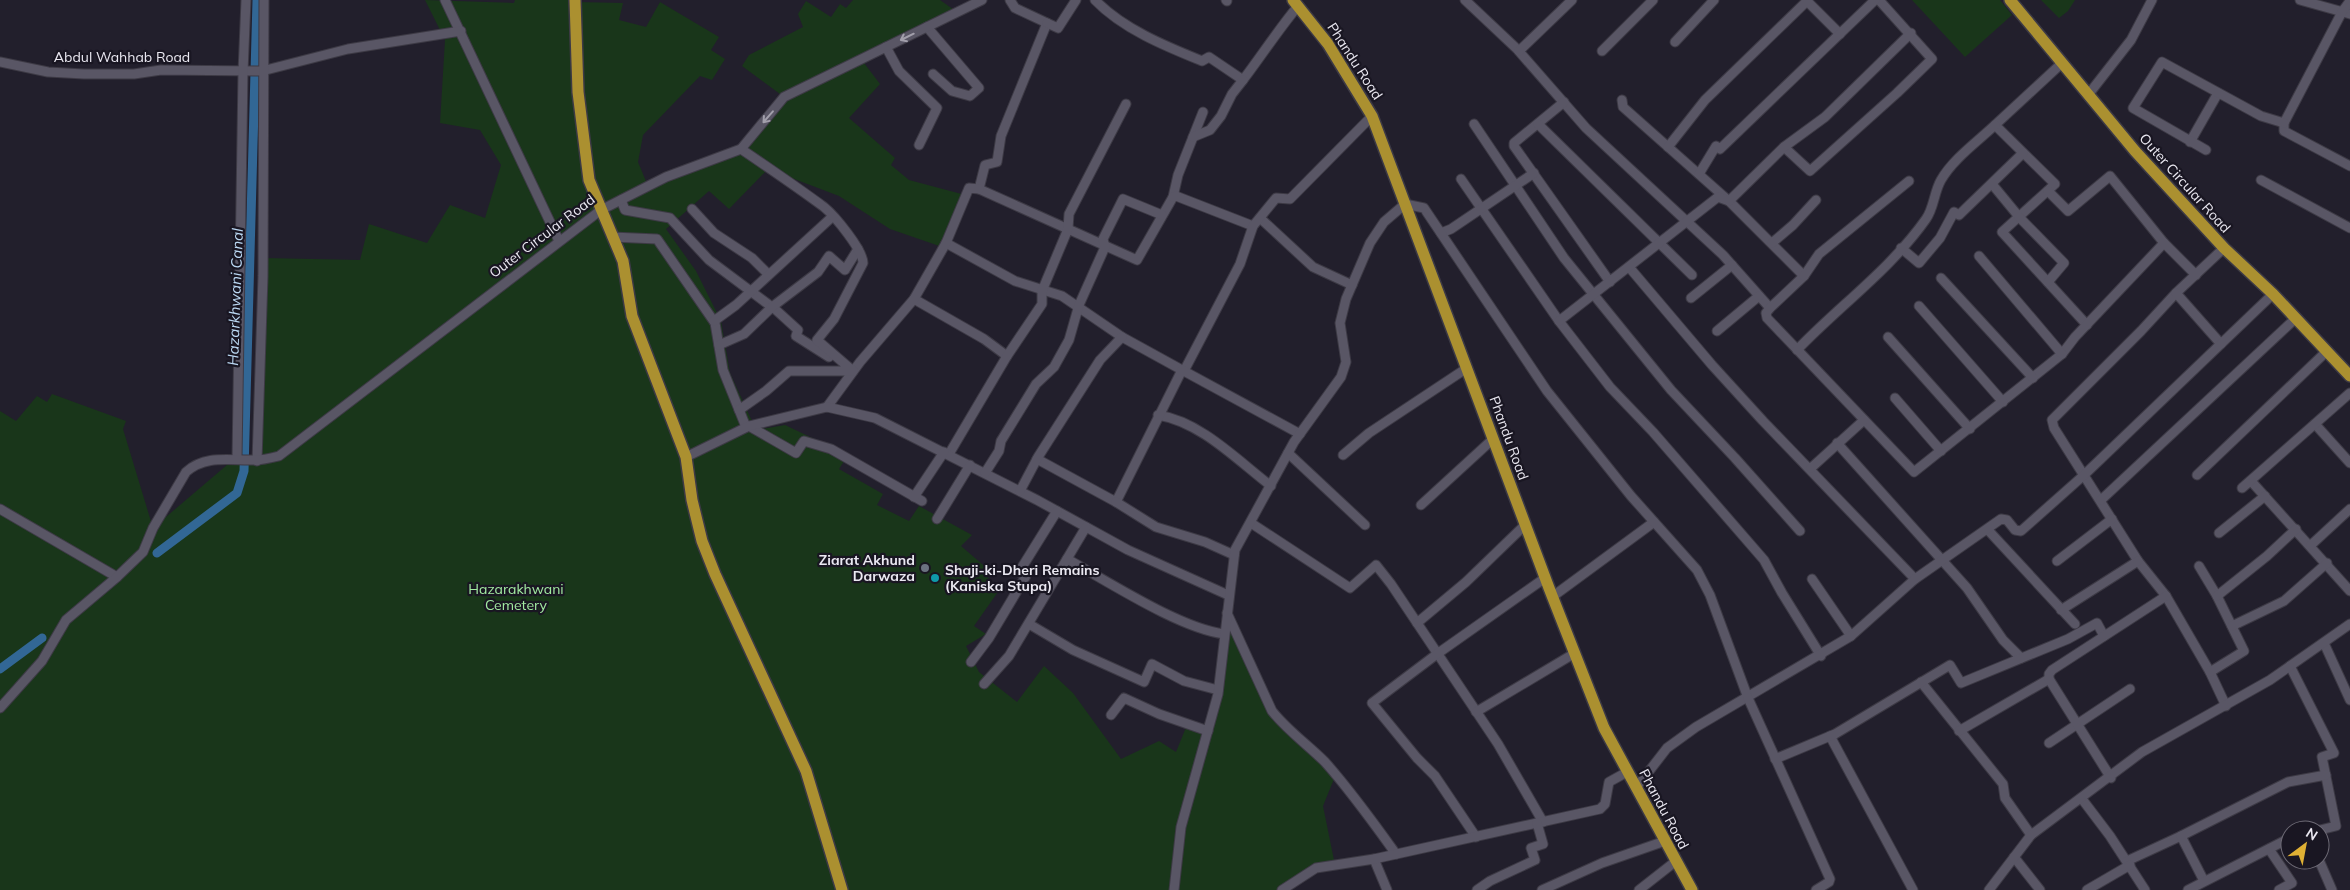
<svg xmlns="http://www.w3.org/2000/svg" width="2350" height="890" font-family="Mulish,sans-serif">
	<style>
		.green { fill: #19361a }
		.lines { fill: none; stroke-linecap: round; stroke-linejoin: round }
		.canal { stroke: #326795; stroke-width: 9 }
		.minor-casing { stroke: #3d3a45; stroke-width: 11 }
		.major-casing { stroke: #3d3a45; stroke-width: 14 }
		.minor { stroke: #595665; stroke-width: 9 }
		.major { stroke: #ab9030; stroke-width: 11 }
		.oneway { stroke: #a29fab }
		.worship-dot { fill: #6b7280; stroke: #191622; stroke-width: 2 }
		.culture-dot { fill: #0f9aa8; stroke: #191622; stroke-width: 2 }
		.labels { text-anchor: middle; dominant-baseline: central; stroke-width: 4.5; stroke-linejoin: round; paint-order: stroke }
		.street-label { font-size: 14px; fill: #eae8f1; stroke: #191622 }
		.poi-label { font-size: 14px; font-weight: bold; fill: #eae8f1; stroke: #191622; text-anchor: end }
		.park-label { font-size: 14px; fill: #a2eaa1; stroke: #191622 }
		.water-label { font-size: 15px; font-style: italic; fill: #bbd8f3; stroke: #191622 }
	</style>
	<rect width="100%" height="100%" fill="#221f2c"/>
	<g class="green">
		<polygon points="425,0 514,3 515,0 575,0 575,2 623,3 619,20 646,27 660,2 719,37 711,50 725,59 712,80 700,76 643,135 638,162 648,186 741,149 784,97 742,66 749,55 803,27 798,14 806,1 831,17 840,4 846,8 853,0 940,0 957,12 861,59 880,84 849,118 895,158 891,165 909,180 969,196 948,249 890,229 839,196 768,169 729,209 709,191 666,229 696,271 721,321 730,373 756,430 785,425 848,455 839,469 883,494 877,505 909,521 919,506 972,535 961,546 989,570 985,575 1000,589 974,626 986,634 966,646 979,672 1017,702 1044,666 1073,693 1121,759 1159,741 1176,752 1187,725 1206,735 1218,694 1226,613 1272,711 1336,774 1323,806 1335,865 1316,868 1282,890 0,890 0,411 16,421 37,396 47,402 52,394 126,421 123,429 153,528 234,459 257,460 263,258 360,260 369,224 427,243 450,205 485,218 501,165 480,130 440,123 445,40"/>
		<polygon points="1912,0 2000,0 2012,15 1965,57"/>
		<polygon points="2041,0 2075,0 2068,11 2059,18"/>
	</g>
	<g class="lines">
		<g class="canal">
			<polyline points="157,553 237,493 244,471 257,0"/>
			<polyline points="0,669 42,638"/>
		</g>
		<defs>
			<g id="minor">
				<polyline points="445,0 559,241"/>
				<polyline points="1010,0 1015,8 1047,23 1001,136 997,162 985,165 979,189 1137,260 1173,197 1178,175 1203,112"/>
				<path d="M1095,0C1123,29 1165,46 1202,61L1209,57L1243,80C1262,55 1278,30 1298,6"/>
				<polyline points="1226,0 1227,1"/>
				<polyline points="1465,0 1517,49 1586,128 1723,255 1770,308"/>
				<polyline points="2300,0 2350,14"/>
				<polyline points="2350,1 2342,12 2284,123 2284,131 2350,166"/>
				<polyline points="1047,23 1058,28 1076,0"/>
				<polyline points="927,27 979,88 970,96 952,91 933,74"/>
				<polyline points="1675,42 1714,0"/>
				<polyline points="886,47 899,71 937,108 919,145"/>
				<polyline points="1519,51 1572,0"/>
				<polyline points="1602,51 1653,0"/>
				<polyline points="0,62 48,72 84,74 134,74 161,70 262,71 348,49 461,31"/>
				<polyline points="2062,63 1995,125 2055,184 2002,232 2087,325"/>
				<polyline points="2088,95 2131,40 2152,0"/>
				<polyline points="1622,100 1623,107 1729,201 1804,276 1770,308 1766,313 1767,318 1914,472 2062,354 2075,337 2164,243"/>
				<polyline points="1564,102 1514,143 1514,146 1610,282"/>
				<polyline points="1474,124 1564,258 1671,390 1735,458 1800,531"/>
				<polyline points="1538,124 1692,275"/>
				<polyline points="1193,137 1210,130 1221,116 1232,94 1243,80"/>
				<polyline points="2190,142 2218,93"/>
				<polyline points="1668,147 1705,100 1807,1 1840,34"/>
				<polyline points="1784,147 1810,171 1897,93 1932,59 1879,0"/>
				<polyline points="2206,150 2133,108 2162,62 2261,116 2284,123"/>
				<polyline points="1699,174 1716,146 1720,149 1875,0"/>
				<polyline points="1461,179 1559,321 1610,387 1653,432 1764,560 1782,593 1821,656"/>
				<polyline points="2261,180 2350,228"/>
				<polyline points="1992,184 2020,218 2064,263 2048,282"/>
				<polyline points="2048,191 2068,211 2110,176 2164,243 2196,275"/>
				<polyline points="1173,197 1176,196 1253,226"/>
				<polyline points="621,200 625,210 670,218 709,260 776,310 798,330 796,336 829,357"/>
				<polyline points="692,209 714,233 752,258 768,274"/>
				<polyline points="1260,218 1313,267 1352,285"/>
				<polyline points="1441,233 1451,229 1534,173"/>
				<polyline points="612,237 657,239 715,323 723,370 746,427"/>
				<polyline points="946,243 1015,281 1062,296 1122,337 1182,370"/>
				<polyline points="1772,243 1793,225 1816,200"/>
				<polyline points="1901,248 1919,263 1940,238 1954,212 1959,215 2023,153"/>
				<polyline points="2224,248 2176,293 2141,331 2052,420 2054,428 2138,561 2166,596 2210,672 2226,706"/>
				<polyline points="1979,256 2062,354"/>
				<polyline points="1629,267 1712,365 1763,421 1915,579"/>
				<polyline points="1804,276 1819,254 1909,181"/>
				<polyline points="1941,278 2033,378"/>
				<polyline points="2176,293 2221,344"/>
				<polyline points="1691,298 1732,265"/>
				<polyline points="914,299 984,339 1007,356"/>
				<polyline points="1919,306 2003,402"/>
				<polyline points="714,321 736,305 832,217"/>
				<polyline points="1559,321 1718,197 1729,201 1784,147 1825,117 1911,33"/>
				<polyline points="1717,331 1759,296"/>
				<polyline points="1888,337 1970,429"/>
				<polyline points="719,345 744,334 772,307 818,272 829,256 845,270 858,249"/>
				<path d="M1797,350C1839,306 1890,270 1926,219C1934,208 1934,192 1941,180C1953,159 1977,142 1995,125"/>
				<polyline points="1184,371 1240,264 1253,226 1276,198 1290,199 1372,116"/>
				<polyline points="1895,398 1941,451"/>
				<polyline points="827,407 860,362 914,299 946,243 969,188 979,189"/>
				<path d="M739,410L766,391L789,371H853L817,340L834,319L863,263C863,250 835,216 824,207C797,187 769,168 741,149"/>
				<path d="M1158,415C1201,422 1237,460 1271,486"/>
				<polyline points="2315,424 2350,463"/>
				<polyline points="749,426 796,453 804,441 831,449 922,501"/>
				<polyline points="1837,443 1967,588 2003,640 2021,658"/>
				<polyline points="1288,453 1365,525"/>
				<polyline points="949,454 1007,356 1042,304 1042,291 1068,229 1069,214 1126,104"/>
				<polyline points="1343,455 1369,433 1467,368"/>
				<polyline points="686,457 749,426 827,407 875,418 1037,500 1128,550 1228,595"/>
				<polyline points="237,459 243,72 246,0"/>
				<polyline points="1037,459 1116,502 1182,370 1300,434"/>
				<polyline points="257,461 263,276 264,0"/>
				<polyline points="1811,468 1864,420"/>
				<polyline points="985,473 999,451 1001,441 1036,384 1054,367 1069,340 1079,305 1105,247 1103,239 1123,199 1162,215"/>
				<polyline points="2197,475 2327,351"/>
				<polyline points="2251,481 2350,591"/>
				<polyline points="2242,488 2350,393"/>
				<polyline points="1020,491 1038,457 1100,360 1122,337"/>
				<polyline points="914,497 944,452"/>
				<polyline points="2101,500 2296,318"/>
				<polyline points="1116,502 1156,527 1205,542 1234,555"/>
				<polyline points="1421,505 1493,439"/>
				<polyline points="0,509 117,577"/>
				<polyline points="937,519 970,465"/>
				<polyline points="1251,523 1350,588 1376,565 1391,584 1498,744 1543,822"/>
				<polyline points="1988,530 2075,624"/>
				<polyline points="2219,533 2265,496"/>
				<polyline points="2311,545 2350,509"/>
				<path d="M1067,559C1109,582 1179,628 1224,634"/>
				<polyline points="2057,561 2112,519"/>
				<polyline points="2199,566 2217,596 2244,651 2210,672"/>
				<polyline points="1812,579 1851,636"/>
				<polyline points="2217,596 2267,556 2296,529"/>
				<polyline points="1552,597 1654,522"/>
				<polyline points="2061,610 2138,561"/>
				<path d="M1227,613L1272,711C1287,730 1308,745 1325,762C1351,791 1373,822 1396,854"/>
				<polyline points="1417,623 1466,582 1525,525"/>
				<polyline points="1029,624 1073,650 1144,682 1152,664 1184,681 1218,690"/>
				<polyline points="2232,626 2284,601 2327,563"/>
				<polyline points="2324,643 2350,700"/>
				<polyline points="971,662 989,638 1026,576 1019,572 1057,511"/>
				<polyline points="2290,666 2334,753 2322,757 2336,826 2320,830"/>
				<polyline points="1921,682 2003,784 2005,798 2031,835"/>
				<polyline points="984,684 1009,656 1086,527"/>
				<path d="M0,708L42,661L66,620L117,577L143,552L153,528L186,472C206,454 231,461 255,460C263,460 271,458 279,456L601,210L666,177L741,149L784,97L982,0"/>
				<polyline points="1476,712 1575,653"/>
				<polyline points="1111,715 1124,698 1159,714 1208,731"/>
				<polyline points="1959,731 2049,679"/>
				<polyline points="1830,736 1913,890"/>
				<polyline points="2049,743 2130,689"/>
				<polyline points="1775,759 1835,734 1950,665 1961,683 2068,639 2097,623 2104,636"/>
				<polyline points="2111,778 2049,679 2049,674 2052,670 2166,596"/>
				<polyline points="1636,788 1667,748 1696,727 1851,636 1915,579 2001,519 2007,520 2015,530 2021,531 2084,475 2273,294"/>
				<polyline points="2082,799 2110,836 2145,890"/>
				<polyline points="1476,837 1435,776 1417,758 1372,703 1437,654 1545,578"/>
				<polyline points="2269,849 2292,883 2279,890"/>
				<polyline points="2014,857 2040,890"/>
				<polyline points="1374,859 1387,890"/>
				<polyline points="2319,860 2332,890"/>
				<polyline points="2127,861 2181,836"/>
				<polyline points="2204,881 2181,836 2288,782 2326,775"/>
				<polyline points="1174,890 1181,827 1218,694 1235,550 1294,442 1341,377 1346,362 1340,323 1346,299 1370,243 1384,222 1405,204 1424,208 1547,391 1631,496 1697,570 1710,595 1748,698 1830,879 1829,882 1816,890"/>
				<polyline points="1282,890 1316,868 1374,859 1600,809 1605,804 1609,782 1627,772"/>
				<polyline points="1477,890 1490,881 1535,860 1531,848 1543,844 1537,823"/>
				<polyline points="1542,890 1602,863 1665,841"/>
				<polyline points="1639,890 1676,861"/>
				<polyline points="1989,890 2031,835 2142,752 2270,680 2350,624"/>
				<polyline points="2087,890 2130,865"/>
				<polyline points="2188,890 2290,838"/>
			</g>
			<g id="major">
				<polyline points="575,0 578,92 589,180 623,261 632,316 686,457 692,500 702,541 715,574 806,771 842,890"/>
				<polyline points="1293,0 1328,44 1372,116 1549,588 1604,728 1692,890"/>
				<polyline points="2010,0 2135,151 2224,248 2273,294 2350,376"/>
			</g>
		</defs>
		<use href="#minor" class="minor-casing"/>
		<use href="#major" class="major-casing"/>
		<use href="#minor" class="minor"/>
		<use href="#major" class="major"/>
	</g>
	<defs><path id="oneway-shaft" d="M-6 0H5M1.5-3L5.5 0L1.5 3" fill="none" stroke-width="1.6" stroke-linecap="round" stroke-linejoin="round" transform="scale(1.25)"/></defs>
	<g class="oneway">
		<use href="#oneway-shaft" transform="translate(907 37) rotate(154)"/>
		<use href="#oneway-shaft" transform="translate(768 117) rotate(131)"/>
	</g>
	<circle class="worship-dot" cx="925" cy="568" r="5"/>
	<circle class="culture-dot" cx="935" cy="578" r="5"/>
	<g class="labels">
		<g class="street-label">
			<text x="122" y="57">Abdul Wahhab Road</text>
			<text transform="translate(1355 61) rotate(57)">Phandu Road</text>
			<text transform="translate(2185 183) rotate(48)">Outer Circular Road</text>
			<text transform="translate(542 236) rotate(-37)">Outer Circular Road</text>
			<text transform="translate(1509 438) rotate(70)">Phandu Road</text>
			<text transform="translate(1664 809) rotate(62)">Phandu Road</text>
		</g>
		<g class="poi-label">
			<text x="915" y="560">Ziarat Akhund<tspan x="915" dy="16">Darwaza</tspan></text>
			<text x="945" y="570" text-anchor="start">Shaji-ki-Dheri Remains<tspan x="945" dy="16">(Kaniska Stupa)</tspan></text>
		</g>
		<g class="park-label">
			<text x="516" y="589">Hazarakhwani<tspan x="516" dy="16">Cemetery</tspan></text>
		</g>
		<g class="water-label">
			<text transform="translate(235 297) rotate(-88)">Hazarkhwani Canal</text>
		</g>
	</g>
	<g transform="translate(2305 845) rotate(32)"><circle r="24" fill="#191622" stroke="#6d6a75"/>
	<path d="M0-4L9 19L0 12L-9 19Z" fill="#dfb034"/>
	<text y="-8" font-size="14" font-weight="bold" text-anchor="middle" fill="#eae8f1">N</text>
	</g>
</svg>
